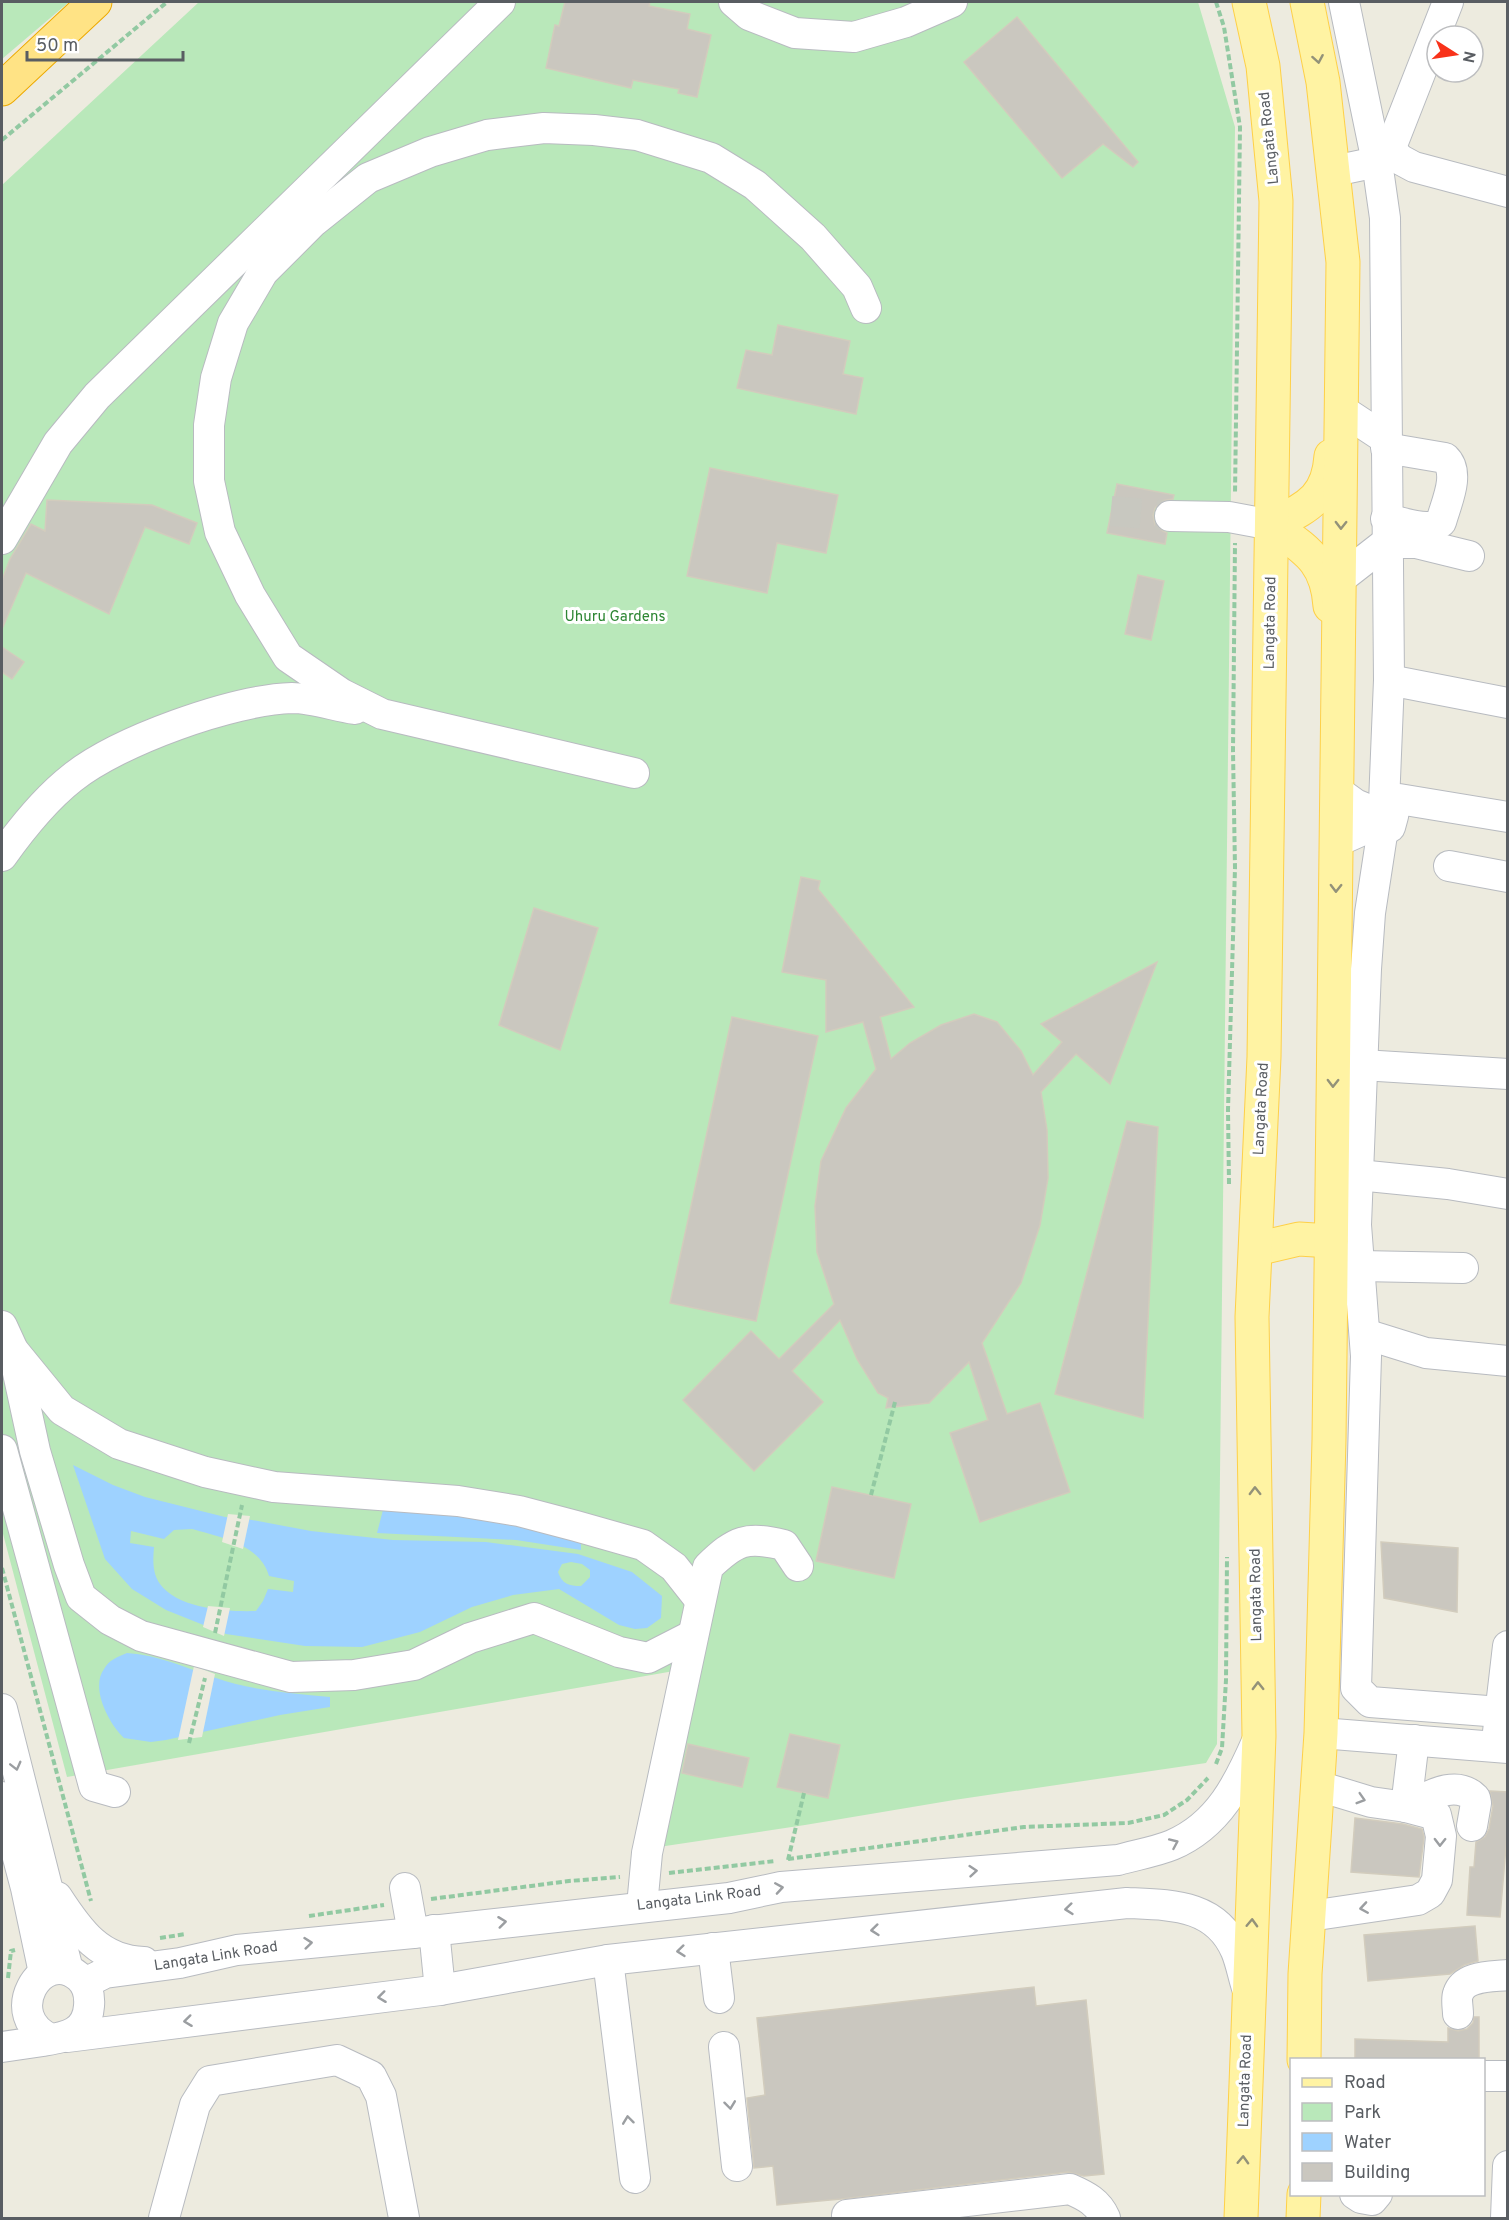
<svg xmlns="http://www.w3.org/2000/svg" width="1509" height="2220" font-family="Overpass,sans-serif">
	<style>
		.green { fill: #b9e8ba }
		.water { fill: #9ed2ff; fill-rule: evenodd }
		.pier { fill: #edebdf }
		.building { fill: #cac7bf; stroke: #d2ccbd; stroke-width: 1.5 }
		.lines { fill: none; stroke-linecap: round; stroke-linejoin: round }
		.minor-tunnel { stroke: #c8c8c0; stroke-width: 30; stroke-dasharray: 30 15; stroke-linecap: butt }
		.minor-casing { stroke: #b8bbc0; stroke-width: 32 }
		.major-casing { stroke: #fed048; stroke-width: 35 }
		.highway-casing { stroke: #eda900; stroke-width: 35 }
		.path { stroke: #92c9a2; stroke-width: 4; stroke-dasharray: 6 3; stroke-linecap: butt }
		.minor { stroke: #fff; stroke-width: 30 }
		.major { stroke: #fff3a3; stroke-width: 33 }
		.highway { stroke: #ffe385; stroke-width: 33 }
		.oneway { stroke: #939279 }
		.oneway2 { stroke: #9b9ea1 }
		.labels { text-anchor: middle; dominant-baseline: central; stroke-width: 6; stroke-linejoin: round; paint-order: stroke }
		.street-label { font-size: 15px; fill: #595d62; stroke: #fff }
		.park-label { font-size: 15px; fill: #2d8633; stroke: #fff }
	</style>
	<rect width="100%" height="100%" fill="#edebdf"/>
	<g class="green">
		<polygon points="2,2 69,2 2,59"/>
		<polygon points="199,2 1198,2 1235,127 1217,1744 1206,1763 954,1800 805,1825 632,1851 674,1671 67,1777 2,1530 2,185"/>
	</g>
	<g class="water">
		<path d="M73,1465L113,1485L145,1497L225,1517L252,1520L311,1531L393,1540L486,1542L578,1554L632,1572L662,1596L661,1618L647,1628L635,1629L619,1625L559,1589L513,1595L472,1607L420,1632L362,1647L305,1646L226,1634L166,1610L132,1589L105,1559ZM192,1529C220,1537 260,1544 269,1576L294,1581L293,1592L268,1589L263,1601L256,1611C228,1612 178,1609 160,1584C152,1573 153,1559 154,1547L130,1543L131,1531L164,1539L174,1530ZM571,1562L582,1564L590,1570V1577L581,1586C569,1586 562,1584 558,1572L562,1564Z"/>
		<polygon points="383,1510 464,1515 581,1539 581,1550 516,1540 377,1533"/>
		<path d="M127,1653C159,1655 186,1668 216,1678C253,1691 291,1693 330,1697V1707L280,1715L166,1740L151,1742L124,1738C109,1724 90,1688 104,1669C109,1660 117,1657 127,1653Z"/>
	</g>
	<g class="pier">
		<polygon points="228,1514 250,1516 243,1549 222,1542"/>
		<polygon points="208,1606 230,1608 224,1636 203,1627"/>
		<polygon points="194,1666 215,1674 202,1737 178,1740"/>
	</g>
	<g class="building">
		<polygon points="565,2 650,2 649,6 690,14 687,29 711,35 697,97 678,93 679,89 633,80 631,88 546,68 555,25 559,26"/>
		<polygon points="1017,17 1138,162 1133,167 1103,144 1062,178 964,62"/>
		<polygon points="778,325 850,341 843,374 863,378 856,414 737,388 746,350 772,355"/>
		<polygon points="710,468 838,495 826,553 777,543 767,593 687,576"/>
		<polygon points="1117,484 1174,495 1173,499 1161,501 1155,508 1153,515 1155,525 1161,530 1167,533 1165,544 1107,533"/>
		<polygon points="47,500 152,505 197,523 189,544 145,527 109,614 26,573 2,629 2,580 10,559 31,524 45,531"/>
		<polygon points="1138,575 1164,581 1151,640 1125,634"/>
		<polygon points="2,647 24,662 12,679 2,672"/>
		<polygon points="801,877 820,881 818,889 914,1007 880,1017 891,1059 910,1043 941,1025 974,1014 997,1022 1021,1051 1033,1075 1062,1042 1041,1024 1157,962 1110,1084 1076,1054 1041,1092 1047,1130 1048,1178 1040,1225 1021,1283 982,1343 1007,1414 1040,1403 1070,1492 980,1522 950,1433 988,1420 969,1362 929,1403 886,1408 888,1398 878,1393 857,1359 840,1320 792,1371 823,1402 754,1471 683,1400 751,1331 779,1359 834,1304 817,1252 815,1206 821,1161 846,1108 876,1069 863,1022 826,1032 826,980 782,972"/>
		<polygon points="534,908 598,928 560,1050 499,1025"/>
		<polygon points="732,1017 818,1036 756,1321 670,1303"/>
		<polygon points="1127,1121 1158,1127 1143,1418 1055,1394"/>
		<polygon points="832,1487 911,1504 894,1578 816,1561"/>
		<polygon points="1381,1542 1458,1548 1457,1612 1384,1598"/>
		<polygon points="790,1734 840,1745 828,1798 777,1787"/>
		<polygon points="688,1744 749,1758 742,1787 682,1773"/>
		<polygon points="1490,1791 1508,1792 1508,1823 1500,1917 1467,1915 1470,1867 1474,1867 1476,1842 1485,1837 1489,1829 1493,1806"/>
		<polygon points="1355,1818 1403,1824 1422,1829 1424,1837 1419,1877 1351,1872"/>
		<polygon points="1475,1926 1478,1961 1464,1965 1450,1974 1368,1981 1364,1935"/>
		<polygon points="1034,1987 1036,2006 1086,2000 1104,2174 1084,2176 1068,2172 841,2199 777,2205 773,2166 754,2168 747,2098 765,2095 757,2018"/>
		<polygon points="1474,2017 1479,2017 1479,2060 1355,2060 1355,2039 1448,2042 1448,2028 1458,2031 1467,2029 1473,2023"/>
	</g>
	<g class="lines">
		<polyline class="minor-tunnel" points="1111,511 1170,516"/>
		<defs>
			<g id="minor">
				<polyline points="734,2 749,15 795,33 854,37 906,22 952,2"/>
				<polyline points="1344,2 1377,162 1385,218 1389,680 1383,828 1370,913 1366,969 1356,1225 1366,1356 1356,1688 1370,1702 1500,1712"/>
				<polyline points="1390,150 1401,160 1414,167 1508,192"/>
				<polyline points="1334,171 1377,162 1390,150 1448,2"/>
				<polyline points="1342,410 1386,439"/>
				<path d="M1386,448L1445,458C1461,473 1446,503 1441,522C1429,533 1401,522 1386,519"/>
				<polyline points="1170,516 1229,517 1272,525"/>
				<polyline points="2,539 58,443 97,396 500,2"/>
				<polyline points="1341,578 1386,543 1416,543 1469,556"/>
				<polyline points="1389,680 1508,703"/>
				<polyline points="634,773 382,714 342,694 288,657 250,595 220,532 209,481 209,425 216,378 233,323 263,272 313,222 368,178 430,152 487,135 544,128 594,130 637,135 711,158 755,185 813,237 857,287 866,308"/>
				<polyline points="1337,791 1355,804 1391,819 1395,809"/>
				<polyline points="1399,799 1508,817"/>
				<polyline points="1336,842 1363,830 1390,827 1393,816"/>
				<path d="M2,856C22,828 44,800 72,778C118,741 232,700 292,698C312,698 335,706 355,709"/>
				<polyline points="1449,866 1508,877"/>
				<polyline points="1362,1065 1508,1074"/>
				<polyline points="1358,1175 1448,1184 1508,1194"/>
				<polyline points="1360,1266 1463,1268"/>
				<polyline points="2,1326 13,1350 62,1410 119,1444 205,1472 274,1487 458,1501 519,1511 576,1526 643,1545 674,1567 700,1600"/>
				<polyline points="1365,1334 1426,1353 1508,1361"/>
				<polyline points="13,1350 35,1451 69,1565 81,1597 110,1620 141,1636 291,1677 354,1675 414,1665 470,1638 534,1618 619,1652 648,1658 693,1635"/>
				<polyline points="2,1450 94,1786 115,1792"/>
				<polyline points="2,1709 68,1970"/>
				<polyline points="1498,1732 1508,1646"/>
				<polyline points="1321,1733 1508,1748"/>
				<polyline points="2,1797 26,1888 44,1973"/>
				<path d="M1406,1807C1426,1798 1455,1778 1475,1798L1476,1803L1472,1826"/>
				<polyline points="1406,1807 1414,1740"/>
				<polyline points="405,1888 413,1933"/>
				<path d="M57,1897C79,1931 100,1961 144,1962"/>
				<path d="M642,1906L647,1853L708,1567C736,1540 746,1536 784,1545L798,1566"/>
				<polyline points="1310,1916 1418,1900 1430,1893 1437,1880 1441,1836 1436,1815 1406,1807 1371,1802 1318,1786"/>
				<polyline points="434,1930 440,1990"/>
				<polyline points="713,1948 719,1998"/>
				<polyline points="608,1960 635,2178"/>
				<path d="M85,1983L105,1973L180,1963L237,1950L413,1933L729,1898L781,1887L1118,1860C1135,1855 1155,1852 1172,1845C1219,1825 1239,1783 1258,1739"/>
				<path d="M1458,2014C1458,2008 1456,1999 1458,1994C1464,1975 1492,1977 1508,1975"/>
				<path d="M67,2037L440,1990L608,1960L1127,1903C1171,1905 1216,1904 1236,1951C1241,1963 1243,1976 1247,1988"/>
				<path d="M2,2047C15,2045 29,2043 43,2041C65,2037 87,2034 89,2006C90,1995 87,1984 79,1977C41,1945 0,2017 51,2039"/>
				<polyline points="724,2047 737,2166"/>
				<polyline points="1484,2076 1508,2076"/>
				<polyline points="1355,2194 1361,2198 1372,2200 1377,2194"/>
				<path d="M847,2215L1070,2189C1086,2196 1098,2202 1105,2218"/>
				<polyline points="164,2218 195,2105 210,2081 337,2060 371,2076 381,2096 404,2218"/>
				<polyline points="1506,2218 1508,2166"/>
			</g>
			<g id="major">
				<path d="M1330,606C1327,561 1306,550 1272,525C1307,507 1328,499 1331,456"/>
				<polyline points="1256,1249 1299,1239 1331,1241"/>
				<polyline points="1304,2060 1305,1974 1321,1733 1329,1440 1343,262 1323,82 1307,2"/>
				<polyline points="1241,2218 1259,1736 1252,1317 1264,1057 1276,201 1263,66 1249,2"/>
				<polyline points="1303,2218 1304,2194"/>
			</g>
			<polyline id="highway" points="2,89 95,2"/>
		</defs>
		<use href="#minor" class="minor-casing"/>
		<use href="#major" class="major-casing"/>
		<use href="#highway" class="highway-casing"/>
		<g class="path">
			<polyline points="1216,2 1224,27 1240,127 1235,494"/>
			<polyline points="2,140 167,2"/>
			<polyline points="1229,1184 1228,1110 1235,868 1233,751 1235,543"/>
			<polyline points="871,1495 895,1402"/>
			<polyline points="2,1568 91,1901"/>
			<polyline points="215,1633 242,1505"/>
			<polyline points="189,1743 205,1678"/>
			<polyline points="1216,1764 1222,1748 1226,1680 1227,1557"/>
			<polyline points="788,1859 1024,1827 1128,1823 1164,1815 1187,1800 1208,1778"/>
			<polyline points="788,1860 804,1793"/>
			<polyline points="669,1873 775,1861"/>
			<polyline points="431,1899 569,1881 620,1877"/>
			<polyline points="309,1916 384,1905"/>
			<polyline points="160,1938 186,1934"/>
			<polyline points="8,1978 11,1951 15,1950"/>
		</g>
		<use href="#minor" class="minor"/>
		<use href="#major" class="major"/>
		<use href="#highway" class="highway"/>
	</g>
	<defs><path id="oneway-chevron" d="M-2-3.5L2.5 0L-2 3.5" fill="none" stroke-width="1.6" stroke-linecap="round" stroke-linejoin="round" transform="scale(1.5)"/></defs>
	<g class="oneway">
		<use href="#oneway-chevron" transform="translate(1318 59) rotate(80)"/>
		<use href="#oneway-chevron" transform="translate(1341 525) rotate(91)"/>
		<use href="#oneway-chevron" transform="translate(1336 888) rotate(91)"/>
		<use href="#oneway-chevron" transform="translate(1333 1083) rotate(91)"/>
		<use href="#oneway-chevron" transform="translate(1255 1491) rotate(-91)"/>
		<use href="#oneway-chevron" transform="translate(1258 1686) rotate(-91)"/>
		<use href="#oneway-chevron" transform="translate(1252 1923) rotate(-88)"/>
		<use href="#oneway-chevron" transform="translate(1243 2160) rotate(-88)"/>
	</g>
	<g class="oneway2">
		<use href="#oneway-chevron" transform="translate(16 1766) rotate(76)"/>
		<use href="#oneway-chevron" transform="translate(1361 1799) rotate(17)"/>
		<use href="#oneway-chevron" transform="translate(1440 1842) rotate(91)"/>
		<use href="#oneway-chevron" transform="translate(1174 1843) rotate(-24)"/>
		<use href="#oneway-chevron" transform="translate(973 1871) rotate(-5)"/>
		<use href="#oneway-chevron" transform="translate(779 1888) rotate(-9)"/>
		<use href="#oneway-chevron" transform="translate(1364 1908) rotate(171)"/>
		<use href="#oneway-chevron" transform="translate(1069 1909) rotate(174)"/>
		<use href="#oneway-chevron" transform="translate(502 1922) rotate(-7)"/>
		<use href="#oneway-chevron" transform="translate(875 1930) rotate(174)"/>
		<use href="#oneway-chevron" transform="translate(308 1943) rotate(-6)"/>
		<use href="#oneway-chevron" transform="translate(681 1951) rotate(174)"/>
		<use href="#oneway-chevron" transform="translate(382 1997) rotate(173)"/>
		<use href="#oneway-chevron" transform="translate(188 2021) rotate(173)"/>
		<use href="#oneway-chevron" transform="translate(730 2105) rotate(83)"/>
		<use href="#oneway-chevron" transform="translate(628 2120) rotate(-97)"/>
	</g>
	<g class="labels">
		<g class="street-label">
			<text transform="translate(1270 138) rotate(-96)">Langata Road</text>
			<text transform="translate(1271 623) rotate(-89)">Langata Road</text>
			<text transform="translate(1262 1109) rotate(-87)">Langata Road</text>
			<text transform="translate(1257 1595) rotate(-91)">Langata Road</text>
			<text transform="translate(699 1899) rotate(-7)">Langata Link Road</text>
			<text transform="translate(216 1957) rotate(-9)">Langata Link Road</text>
			<text transform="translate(1246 2081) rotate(-88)">Langata Road</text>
		</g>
		<g class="park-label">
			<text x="615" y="617">Uhuru Gardens</text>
		</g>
	</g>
	<rect width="1509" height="2220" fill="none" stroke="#595d62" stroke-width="6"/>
	<rect x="1290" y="2058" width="195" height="138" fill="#ffffff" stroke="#bdbec0" stroke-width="1.5"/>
	<rect x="1302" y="2078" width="30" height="9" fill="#fff3a3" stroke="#bdbec0" stroke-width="1.5"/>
	<text x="1344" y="2088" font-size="18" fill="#595d62">Road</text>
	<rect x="1302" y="2103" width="30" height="18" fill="#b9e8ba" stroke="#bdbec0" stroke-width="1.5"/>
	<text x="1344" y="2118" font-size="18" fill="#595d62">Park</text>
	<rect x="1302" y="2133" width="30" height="18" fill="#9ed2ff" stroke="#bdbec0" stroke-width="1.5"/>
	<text x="1344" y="2148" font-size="18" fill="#595d62">Water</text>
	<rect x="1302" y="2163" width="30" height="18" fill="#cac7bf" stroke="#bdbec0" stroke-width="1.5"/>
	<text x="1344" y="2178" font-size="18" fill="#595d62">Building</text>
	<g transform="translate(1455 54) rotate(102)"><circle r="28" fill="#ffffff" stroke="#bdbec0" stroke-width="1.5"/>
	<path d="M0-4.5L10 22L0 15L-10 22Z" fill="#f8321a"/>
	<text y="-9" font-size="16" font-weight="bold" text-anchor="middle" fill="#595d62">N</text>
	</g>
	<path d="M27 51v9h156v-9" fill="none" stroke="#595d62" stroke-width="3"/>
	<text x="36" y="51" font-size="18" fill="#595d62" stroke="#ffffff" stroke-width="4.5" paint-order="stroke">50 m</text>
</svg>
